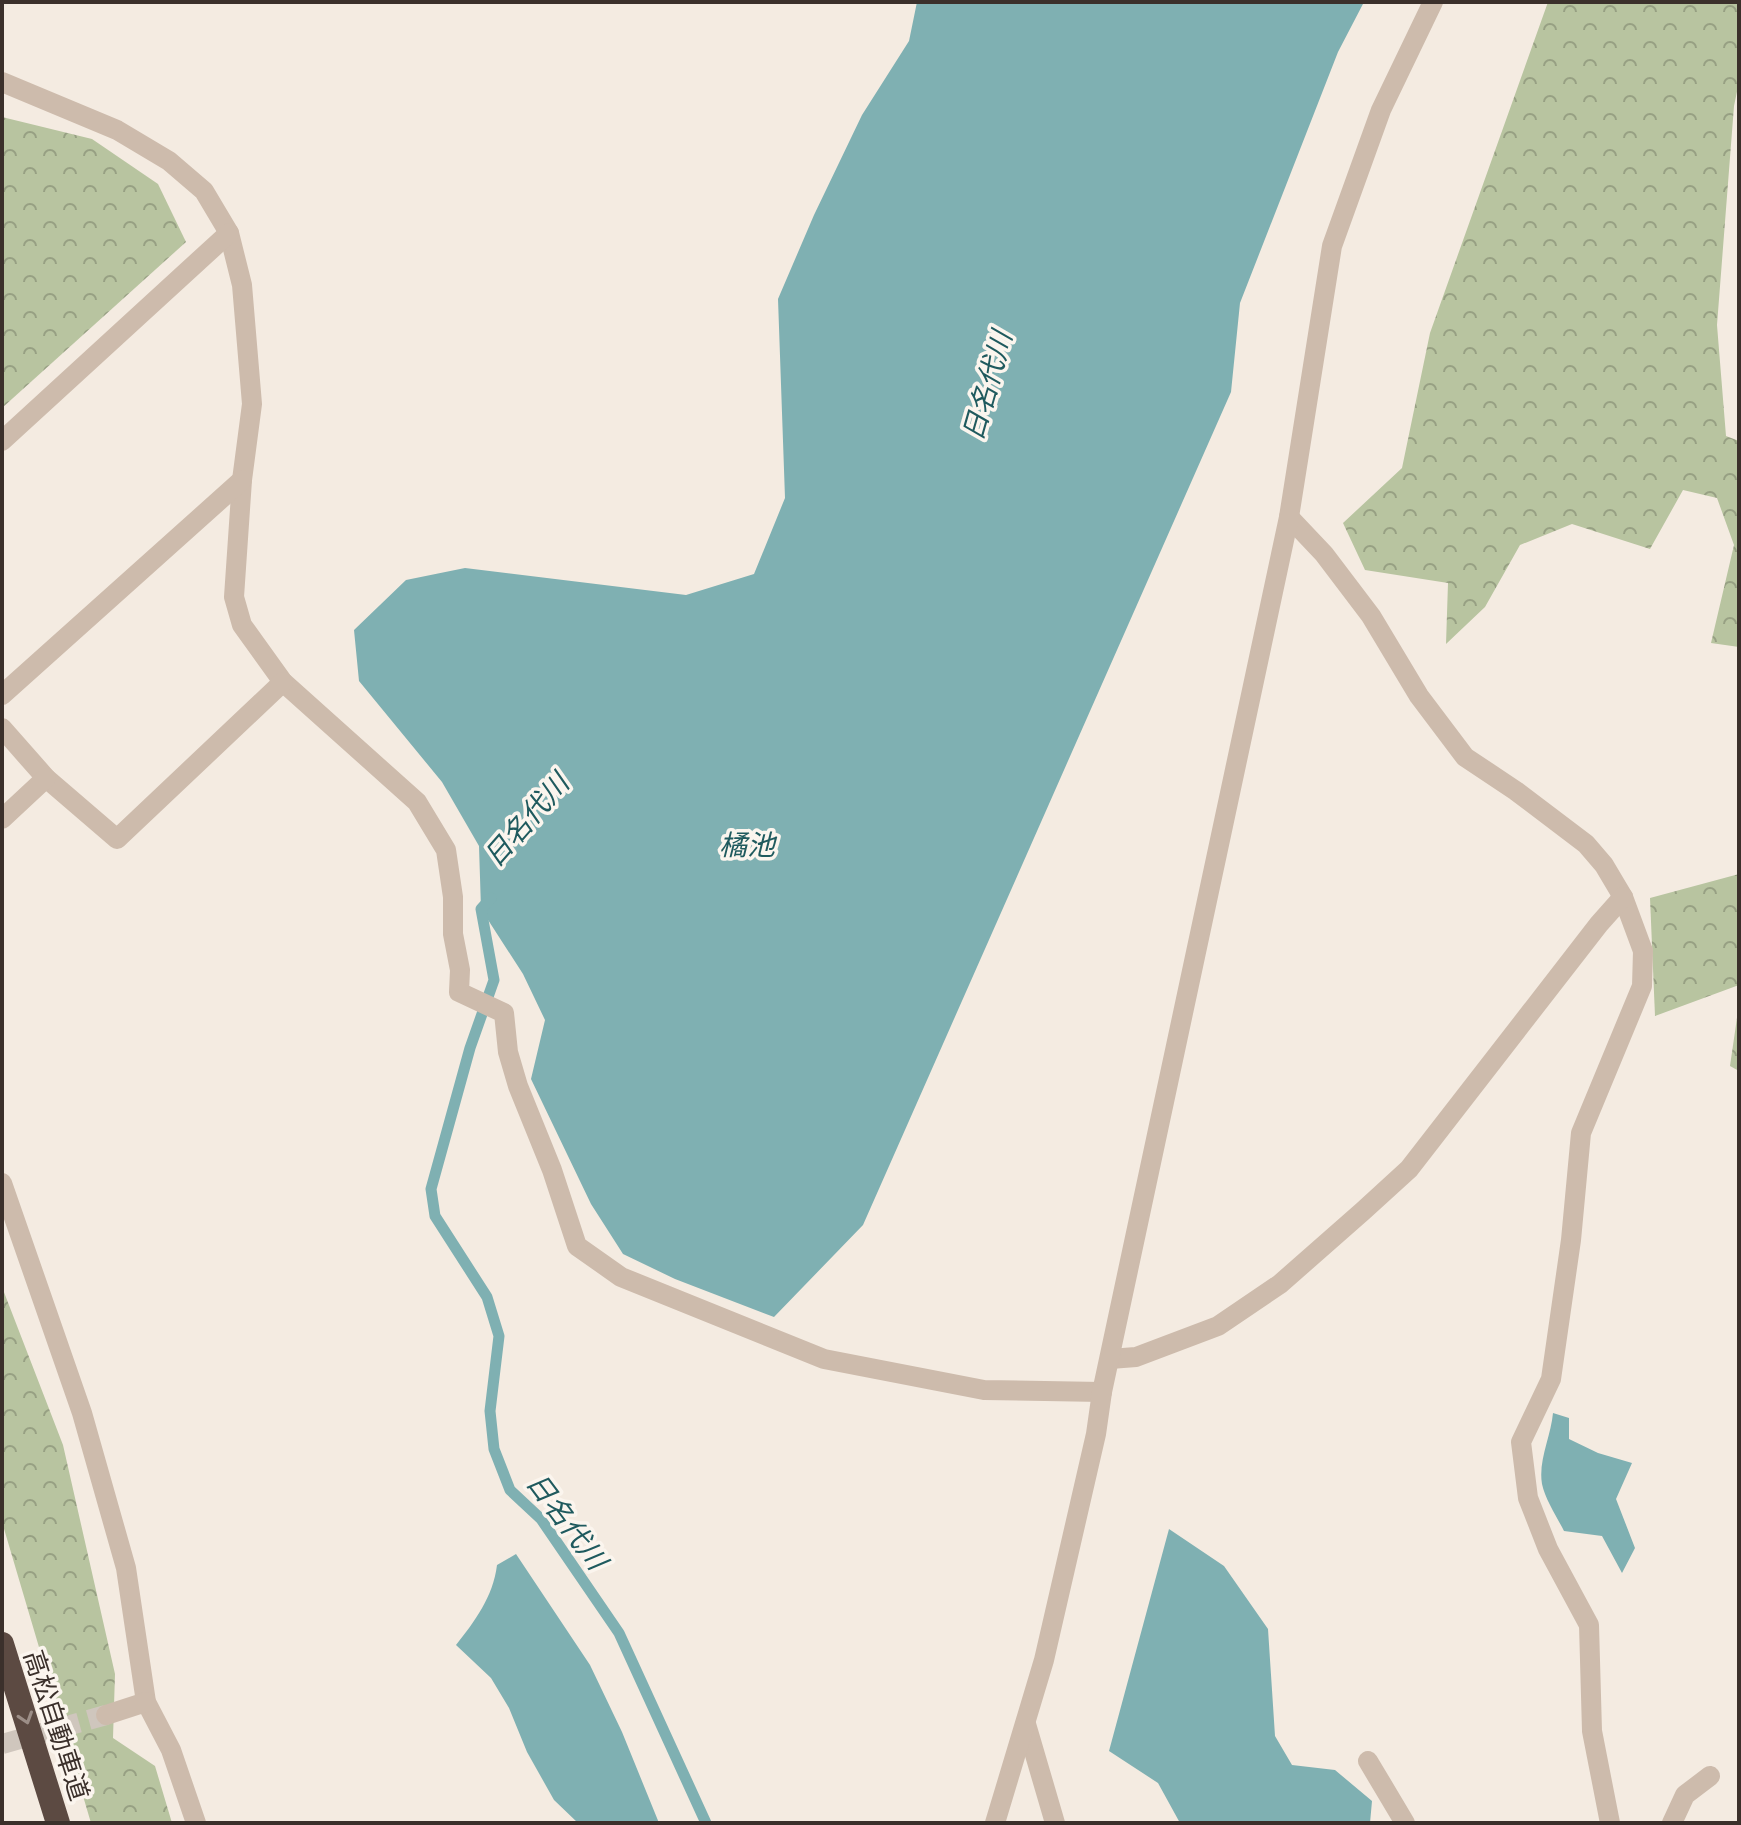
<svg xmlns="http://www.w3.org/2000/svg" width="1741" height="1825" font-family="Inter,'Noto Sans JP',sans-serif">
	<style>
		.forest { fill: url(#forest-crowns) }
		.water { fill: #7fb0b2 }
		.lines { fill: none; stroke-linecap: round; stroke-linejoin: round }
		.stream { stroke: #7fb0b2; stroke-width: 11 }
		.minor-tunnel { stroke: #cfc6bd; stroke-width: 20; stroke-dasharray: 20 10; stroke-linecap: butt }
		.minor { stroke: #cdbbac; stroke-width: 20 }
		.highway { stroke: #5c4a42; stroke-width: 24 }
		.oneway { stroke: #9c8e87 }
		.labels { text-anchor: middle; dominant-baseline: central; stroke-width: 7; stroke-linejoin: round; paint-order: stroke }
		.street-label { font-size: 26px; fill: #3b302b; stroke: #fbf5ee }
		.water-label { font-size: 28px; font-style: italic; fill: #1f5a5e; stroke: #fbf5ee }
	</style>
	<defs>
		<pattern id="forest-crowns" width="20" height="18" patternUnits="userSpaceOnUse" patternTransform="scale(2)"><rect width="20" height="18" fill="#b8c4a0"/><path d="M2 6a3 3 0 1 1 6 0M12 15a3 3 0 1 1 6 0" fill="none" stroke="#97a083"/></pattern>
	</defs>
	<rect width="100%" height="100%" fill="#f4ebe1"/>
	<g class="forest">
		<polygon points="1548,2 1739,2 1739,82 1734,106 1717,325 1726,436 1739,441 1739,647 1711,643 1734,545 1717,498 1683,490 1650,549 1572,524 1520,545 1485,607 1446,644 1448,583 1365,570 1343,523 1402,468 1430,333"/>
		<polygon points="2,117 92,139 158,184 186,242 2,408"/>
		<polygon points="1739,874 1739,985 1655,1016 1650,898"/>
		<polygon points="1739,1004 1739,1071 1730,1066"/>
		<polygon points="2,1287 63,1445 115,1674 113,1738 155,1766 172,1823 91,1823 2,1522"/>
	</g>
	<g class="water">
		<polygon points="917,2 1364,2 1338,52 1240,303 1231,392 863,1225 774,1317 675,1279 623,1254 591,1204 531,1079 545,1020 523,974 481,909 479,846 442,782 359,681 354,630 406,580 465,568 686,595 754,574 785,498 778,299 814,215 862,115 909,41"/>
		<path d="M1553,1413L1569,1418V1439L1598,1453L1632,1463L1616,1499L1635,1548L1622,1573L1602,1536L1564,1531C1557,1517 1545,1499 1542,1484C1538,1461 1551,1436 1553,1413Z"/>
		<polygon points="1169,1529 1224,1566 1268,1629 1275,1736 1292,1765 1335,1770 1372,1801 1370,1823 1180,1823 1158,1783 1109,1751"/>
		<path d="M516,1554L590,1665L622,1732L659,1823H578L554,1800L527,1752L509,1708L491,1678L456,1645C475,1621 493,1597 497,1565Z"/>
	</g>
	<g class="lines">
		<polyline class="stream" points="491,898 481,909 494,980 470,1048 431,1189 435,1216 487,1297 499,1336 490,1411 494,1449 510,1490 541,1519 619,1633 706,1823"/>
		<polyline class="minor-tunnel" points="2,1744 106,1715"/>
		<g class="minor">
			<polyline points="2,82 117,130 169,161 204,191 229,233 242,285 252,404 242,480 234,597 242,625 283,682 417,802 446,850 453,897 453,934 460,970 459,992 504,1013 508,1052 518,1086 552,1170 577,1246 621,1277 824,1359 984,1390 1102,1392"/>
			<polyline points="2,441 229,233"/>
			<polyline points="1289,517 1324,554 1371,616 1419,696 1465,757 1516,791 1586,844 1604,865 1623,897 1643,951 1642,986 1581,1133 1571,1240 1551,1379 1521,1442 1528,1498 1548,1549 1589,1625 1592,1731 1610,1823"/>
			<polyline points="2,695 242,480"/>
			<polyline points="2,728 46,778 117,839 283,682"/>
			<polyline points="2,819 46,778"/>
			<polyline points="2,1183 82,1413 126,1568 146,1702 171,1750 196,1823"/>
			<polyline points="1110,1359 1136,1357 1218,1326 1280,1284 1363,1211 1409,1169 1599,924 1623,897"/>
			<polyline points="106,1715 146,1702"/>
			<polyline points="1026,1724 1055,1823"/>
			<polyline points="1368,1761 1405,1823"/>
			<polyline points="995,1823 1044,1660 1096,1434 1102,1392 1289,517 1332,246 1381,110 1433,2"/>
			<polyline points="1672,1823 1685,1795 1710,1776"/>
		</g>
		<polyline class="highway" points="2,1644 58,1823"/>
	</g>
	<defs><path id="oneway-chevron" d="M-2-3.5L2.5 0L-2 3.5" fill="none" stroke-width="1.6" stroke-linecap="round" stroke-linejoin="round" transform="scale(2)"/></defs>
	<use class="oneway" href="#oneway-chevron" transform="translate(26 1718) rotate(72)"/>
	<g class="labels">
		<g class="street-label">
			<text transform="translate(57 1725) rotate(72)">高松自動車道</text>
		</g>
		<g class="water-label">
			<text transform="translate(987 386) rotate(-74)">日名代川</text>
			<text transform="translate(526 820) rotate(-49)">日名代川</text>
			<text x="747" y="845">橘池</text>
			<text transform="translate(567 1521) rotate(53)">日名代川</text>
		</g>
	</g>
	<rect width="1741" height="1825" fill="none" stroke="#3b302b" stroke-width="8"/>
</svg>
